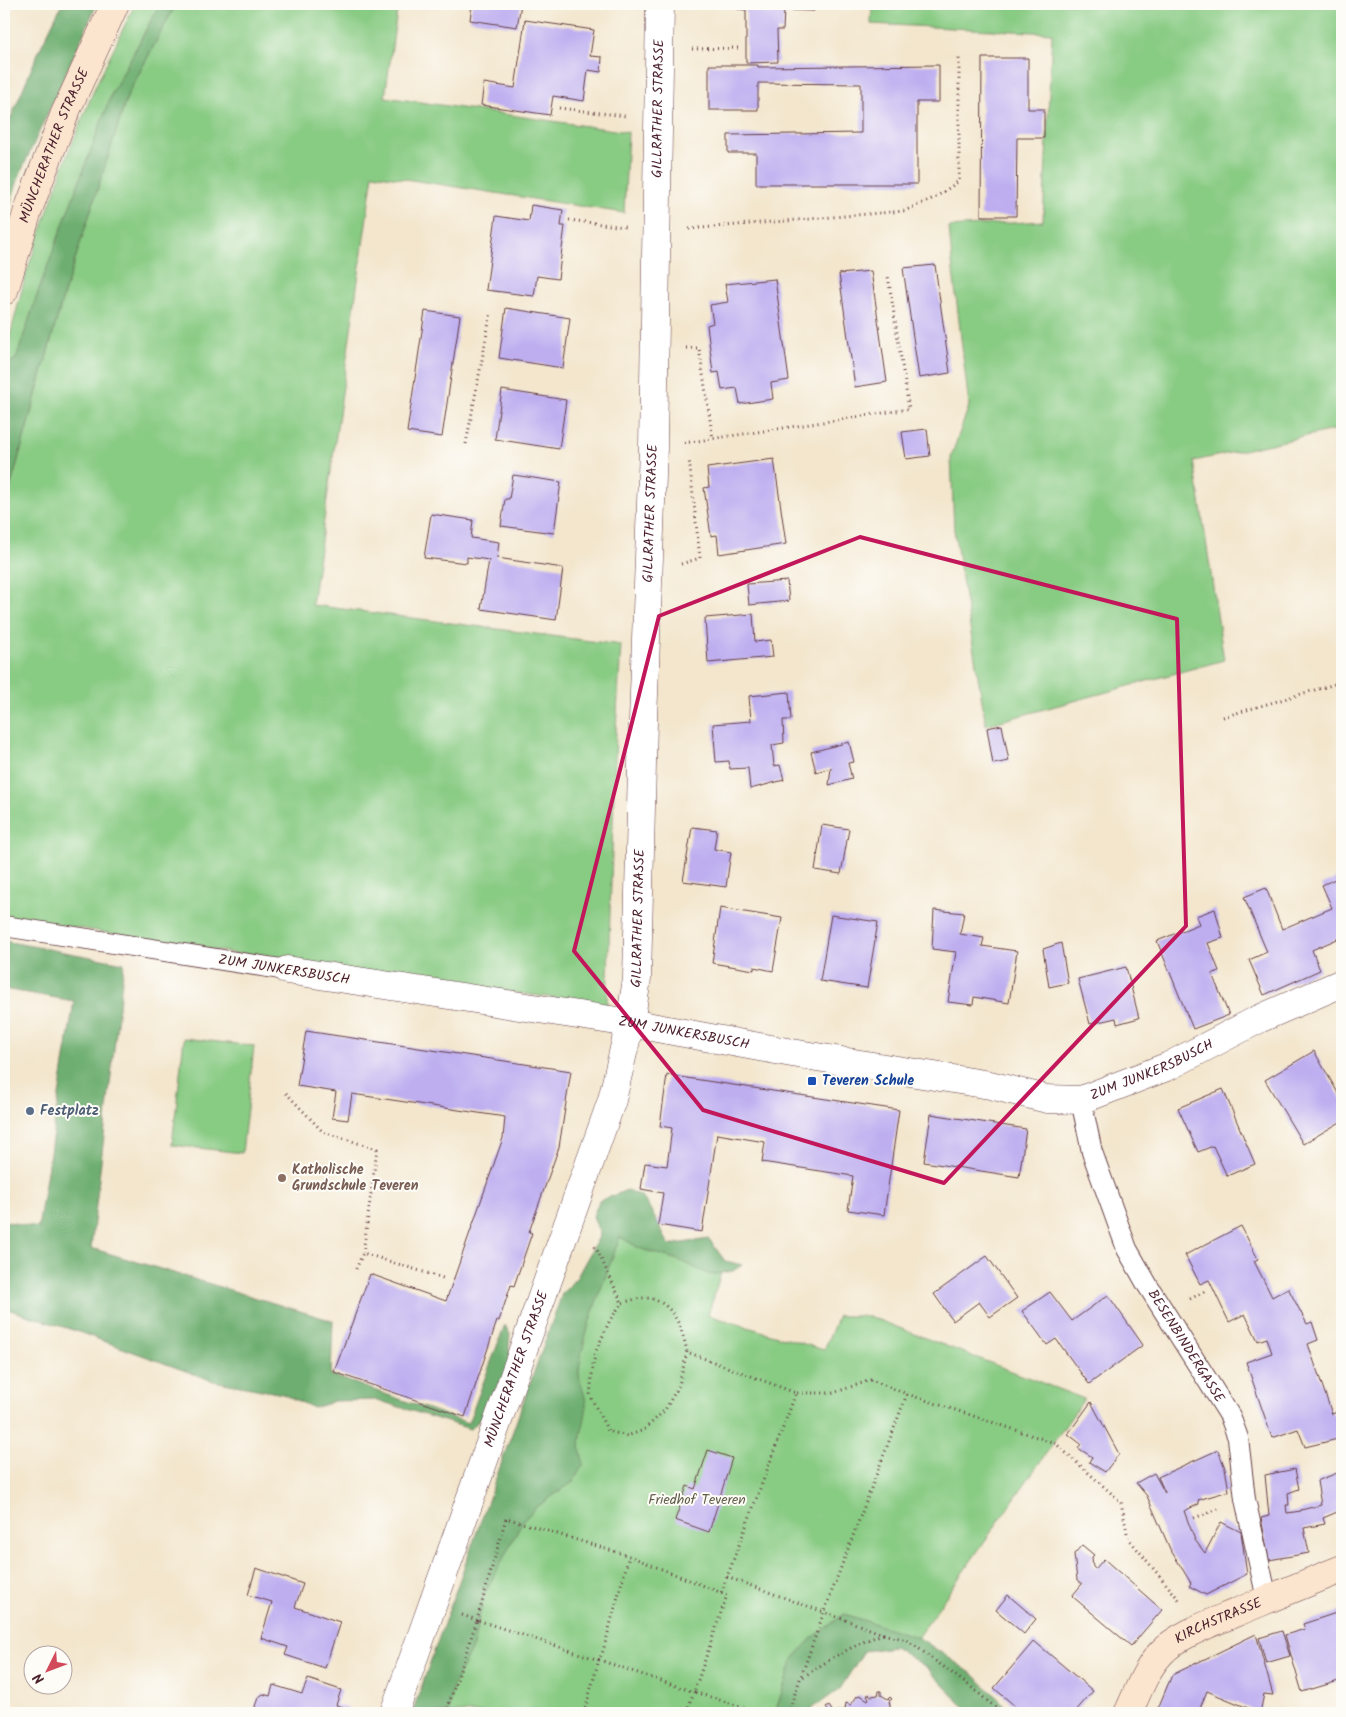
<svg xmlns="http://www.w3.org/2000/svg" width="1346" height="1717" font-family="Kalam,sans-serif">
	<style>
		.green { fill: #88cb83; stroke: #697557 }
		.forest { fill: #6eaf71; stroke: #5c674e }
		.building { fill: #beaef0 }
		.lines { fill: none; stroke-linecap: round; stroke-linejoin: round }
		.lane-casing { stroke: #633d43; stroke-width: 22 }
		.street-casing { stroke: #633d43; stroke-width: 29 }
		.secondary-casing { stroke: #633d43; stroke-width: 29 }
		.path { stroke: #633d43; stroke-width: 3; stroke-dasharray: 1 4; stroke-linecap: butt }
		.lane { stroke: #fff; stroke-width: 20 }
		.street { stroke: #fff; stroke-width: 28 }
		.secondary { stroke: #fce5cf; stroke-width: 28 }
		.marked { fill: none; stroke: #c2185b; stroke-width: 4; stroke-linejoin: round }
		.transit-dot { fill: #1a4fb4; stroke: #fdfcf7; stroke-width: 2 }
		.service-dot { fill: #5c6f8a; stroke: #fdfcf7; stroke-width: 2 }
		.education-dot { fill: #8d6e63; stroke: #fdfcf7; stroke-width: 2 }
		.labels { text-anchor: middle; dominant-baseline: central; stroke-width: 4; stroke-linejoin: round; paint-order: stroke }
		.street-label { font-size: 14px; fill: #4a1f2b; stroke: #fdfcf7 }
		.transit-label { font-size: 14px; font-weight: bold; fill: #164399; stroke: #fdfcf7; text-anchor: start }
		.service-label { font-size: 14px; font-weight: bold; fill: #4e5e75; stroke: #fdfcf7; text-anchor: start }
		.education-label { font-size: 14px; font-weight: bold; fill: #785e54; stroke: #fdfcf7; text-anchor: start }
		.park-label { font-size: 14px; fill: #605b4a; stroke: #fdfcf7 }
	</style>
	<rect width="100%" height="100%" fill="#fdfcf7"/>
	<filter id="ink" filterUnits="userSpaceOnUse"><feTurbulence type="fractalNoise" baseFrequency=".02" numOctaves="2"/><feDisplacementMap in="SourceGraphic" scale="10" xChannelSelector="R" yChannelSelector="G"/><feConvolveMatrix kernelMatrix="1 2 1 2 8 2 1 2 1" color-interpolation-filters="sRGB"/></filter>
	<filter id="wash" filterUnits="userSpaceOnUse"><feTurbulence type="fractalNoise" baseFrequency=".0096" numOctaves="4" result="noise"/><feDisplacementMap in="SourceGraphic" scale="20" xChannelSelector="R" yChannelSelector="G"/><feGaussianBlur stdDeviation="1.12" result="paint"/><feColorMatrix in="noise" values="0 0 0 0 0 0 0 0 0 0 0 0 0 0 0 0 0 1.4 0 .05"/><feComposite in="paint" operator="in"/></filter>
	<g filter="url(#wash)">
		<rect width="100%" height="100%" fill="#f3e6cd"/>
		<g class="green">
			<polygon points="135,4 160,4 112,93 16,359 4,366 4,359 26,274 65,161 96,85"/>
			<polygon points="176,4 398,4 385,97 628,132 624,213 373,174 312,605 621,645 616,730 607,1005 320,967 4,916 4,517 11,485 63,297 128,94"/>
			<polygon points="872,4 1342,4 1342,428 1194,461 1224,660 986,725 954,530 951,457 969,406 952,262 949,227 1043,221 1052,33 871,24"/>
			<polygon points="184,1038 254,1046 242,1153 172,1145"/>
			<polygon points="607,1229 620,1237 721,1273 708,1315 824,1350 838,1316 868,1316 1084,1399 917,1638 844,1614 793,1659 775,1713 424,1713"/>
		</g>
		<g class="forest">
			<polygon points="62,4 97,4 20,174 4,223 4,134 38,53"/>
			<polygon points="160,4 176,4 128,94 63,297 11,485 4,517 4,366 16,359 39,289 112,93"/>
			<polygon points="4,941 124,963 91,1248 333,1321 331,1375 468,1423 505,1325 510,1334 509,1348 512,1360 491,1410 470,1429 377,1400 334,1401 314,1408 283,1394 213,1381 76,1331 4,1308 4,1221 38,1228 74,1001 4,989"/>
			<path d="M627,1190L641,1196L648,1205L669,1245L709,1239L725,1261L742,1265L733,1271L710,1275L678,1260L641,1249L620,1237C605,1280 585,1324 579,1369C578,1383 588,1397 586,1411C583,1432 576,1442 584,1463L573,1482L535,1508L523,1521L484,1595L473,1646L453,1686L448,1713H412L562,1294L577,1277L600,1235L593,1216L599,1201Z"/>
			<polygon points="844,1614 917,1637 924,1641 974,1675 1013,1713 973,1713 960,1703 926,1667 894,1647 864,1651 840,1689 813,1708 810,1713 775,1713 793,1659 811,1639"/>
		</g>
		<g id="blocks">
			<g class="building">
				<polygon points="472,4 521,4 517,27 470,20"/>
				<polygon points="737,4 814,4 814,11 784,10 783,30 777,30 778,62 746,63 746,10 737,9"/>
				<polygon points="525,20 594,30 590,56 602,57 601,72 588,70 584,101 553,96 550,115 481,105 484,83 515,88"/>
				<polygon points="982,58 1028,58 1028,109 1044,109 1044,138 1017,138 1016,216 981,216"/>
				<polygon points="709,65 758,65 758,67 939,65 939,102 917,102 917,184 756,184 756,153 728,153 728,135 861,133 861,84 758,83 758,110 709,110"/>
				<polygon points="531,205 563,210 561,226 565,226 558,279 537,276 534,296 486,290 496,216 529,221"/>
				<polygon points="935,265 950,373 919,378 903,268"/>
				<polygon points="871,271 887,382 855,387 839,274"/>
				<polygon points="775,279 789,380 771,383 773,399 740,404 737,388 722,390 719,372 713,373 707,325 713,323 710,305 728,302 725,284"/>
				<polygon points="506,308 570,318 563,368 499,358"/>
				<polygon points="425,311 460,316 442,437 407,432"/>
				<polygon points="502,390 566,400 559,449 495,439"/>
				<polygon points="927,429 930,456 906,459 902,432"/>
				<polygon points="774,459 786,544 719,554 717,535 711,536 704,488 709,487 707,468"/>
				<polygon points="513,475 561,482 554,533 501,526 505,499 509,499"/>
				<polygon points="431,514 473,520 471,538 499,542 497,558 563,568 556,620 481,609 489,560 467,557 467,563 424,558"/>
				<polygon points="787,581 789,601 749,605 747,584"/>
				<polygon points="753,614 755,642 771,640 773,657 708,663 705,618"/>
				<polygon points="789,692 791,720 783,720 784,743 772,745 774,766 780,765 784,780 750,789 748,768 730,769 729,761 716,762 713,724 751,721 749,696"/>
				<polygon points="1002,725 1009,761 993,764 987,728"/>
				<polygon points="849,742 854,762 848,763 852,779 829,785 831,768 816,772 811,752"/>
				<polygon points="822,825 849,829 841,874 815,870"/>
				<polygon points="692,827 717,830 714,849 731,852 726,887 683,881"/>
				<polygon points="1342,876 1342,926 1340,927 1342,937 1312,950 1320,970 1264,995 1249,960 1267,952 1244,897 1266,888 1282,929 1332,908 1322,885"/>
				<polygon points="720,908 782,918 773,971 754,967 754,970 712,963"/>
				<polygon points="1215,909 1223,938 1208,943 1219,971 1212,974 1229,1015 1193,1029 1157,941 1199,924 1196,916"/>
				<polygon points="934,910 964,913 960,934 984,938 982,946 1017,951 1009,1003 974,997 973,1005 948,1002 956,952 932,949"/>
				<polygon points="831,915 878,922 867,988 820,981"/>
				<polygon points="1061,943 1068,983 1049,987 1043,949"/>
				<polygon points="1126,967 1139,1018 1117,1024 1116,1018 1090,1024 1078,979"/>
				<polygon points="306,1031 571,1071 559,1147 529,1232 532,1233 514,1286 511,1285 499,1321 497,1321 465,1417 334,1372 370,1274 446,1301 503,1138 505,1117 352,1094 348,1120 332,1118 336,1092 297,1086"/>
				<polygon points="1314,1051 1342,1100 1342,1121 1303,1144 1265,1080"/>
				<polygon points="667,1075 899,1110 884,1215 848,1210 853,1176 762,1162 765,1142 717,1134 702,1232 658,1225 663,1193 641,1189 645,1163 667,1166 672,1128 660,1126"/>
				<polygon points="1223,1089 1255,1164 1227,1176 1213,1146 1198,1152 1178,1108"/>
				<polygon points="931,1114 1026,1129 1019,1177 924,1162"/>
				<polygon points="1241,1226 1258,1259 1254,1261 1272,1297 1288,1288 1307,1324 1312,1322 1318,1340 1308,1344 1332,1414 1342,1410 1342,1438 1305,1447 1298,1429 1272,1438 1246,1362 1272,1353 1267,1338 1258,1341 1245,1314 1229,1322 1209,1280 1200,1284 1185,1255"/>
				<polygon points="987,1256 1017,1298 990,1317 979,1302 953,1321 934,1294"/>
				<polygon points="1050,1292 1072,1321 1108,1295 1143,1345 1089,1384 1056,1339 1047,1345 1022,1311"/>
				<polygon points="1091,1402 1119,1454 1105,1472 1089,1462 1092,1457 1078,1448 1081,1444 1068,1434"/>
				<polygon points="708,1450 732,1458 709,1532 675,1520 687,1486 695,1489"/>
				<polygon points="1218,1450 1225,1468 1229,1491 1198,1500 1199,1504 1184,1511 1195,1540 1205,1553 1221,1522 1241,1532 1247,1574 1206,1595 1189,1586 1191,1583 1170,1549 1147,1496 1136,1483 1154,1473 1165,1493 1158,1477"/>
				<polygon points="1295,1469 1299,1489 1288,1493 1289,1505 1286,1505 1287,1513 1301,1511 1301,1510 1321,1505 1317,1481 1342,1471 1342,1510 1323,1518 1325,1524 1304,1528 1309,1553 1269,1560 1261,1518 1269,1516 1265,1475"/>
				<polygon points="1082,1545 1094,1555 1092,1557 1093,1567 1095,1569 1104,1559 1162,1610 1131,1646 1072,1596 1082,1584 1077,1580 1074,1554"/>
				<polygon points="256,1568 303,1584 295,1607 340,1622 325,1668 285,1655 288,1647 261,1638 272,1602 248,1595"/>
				<polygon points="1008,1595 1036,1619 1024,1634 996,1610"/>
				<polygon points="1342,1611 1342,1680 1302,1692 1285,1635 1305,1629 1303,1624"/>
				<polygon points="1282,1631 1290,1656 1266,1663 1259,1638"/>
				<polygon points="1256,1634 1273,1695 1264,1694 1260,1713 1207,1691 1198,1713 1156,1713 1172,1675"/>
				<polygon points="1034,1641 1093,1691 1074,1713 1023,1713 994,1688"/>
				<polygon points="308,1679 341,1690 336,1705 350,1709 348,1713 282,1713 276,1711 275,1713 263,1713 258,1711 255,1706 258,1698 263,1694 270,1696 273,1685 302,1694"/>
				<polygon points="879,1691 881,1691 881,1695 888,1699 890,1697 892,1699 889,1701 891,1710 897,1713 830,1713 826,1708 829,1706 833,1712 845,1710 846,1703 851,1705 857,1696 860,1695 868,1700 869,1698 867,1695 869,1694 871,1696 878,1695"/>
			</g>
		</g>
	</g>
	<g filter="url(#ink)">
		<use href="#blocks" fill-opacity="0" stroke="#633d43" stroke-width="1"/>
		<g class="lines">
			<defs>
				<g id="lane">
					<polyline points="4,926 287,970"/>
					<path id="s1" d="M1081,1100L1092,1152L1127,1249L1148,1286L1230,1416L1238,1438L1245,1499L1267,1599"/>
				</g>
				<g id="street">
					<path id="s2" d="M287,970L630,1023L792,1053L990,1085L1047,1099L1081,1100L1169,1066L1259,1019L1342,983"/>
					<path id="s3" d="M394,1713L612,1100L630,1023L637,979L643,721L653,448L660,4"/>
				</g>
				<g id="secondary">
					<path id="s4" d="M4,291L28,210L65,113L115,4"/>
					<path id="s5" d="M1128,1713C1138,1692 1145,1670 1161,1653C1177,1635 1214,1622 1235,1613C1271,1598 1306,1583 1342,1569"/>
				</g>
			</defs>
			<use href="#lane" class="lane-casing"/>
			<use href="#street" class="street-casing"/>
			<use href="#secondary" class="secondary-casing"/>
			<g class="path">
				<polyline points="692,49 738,48"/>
				<polyline points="559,108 626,116"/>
				<polyline points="569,220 625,227"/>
				<polyline points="689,229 904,211 936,197 959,181 959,57"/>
				<polyline points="686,348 699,348 713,439"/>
				<polyline points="684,443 909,409 888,276"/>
				<polyline points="466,444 491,312"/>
				<polyline points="681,564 700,558 689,459"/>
				<polyline points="1223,717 1342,682"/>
				<polyline points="286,1093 323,1132 377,1149 363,1253"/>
				<polyline points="594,1247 596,1248 622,1303"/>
				<polyline points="356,1269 363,1253 446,1279"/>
				<polyline points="1190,1299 1205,1291"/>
				<path d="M687,1352L679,1385L665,1410L644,1430L627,1436L608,1431L590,1396L593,1365L596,1351L610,1320L622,1303C629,1301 637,1298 645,1298C673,1299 683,1330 687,1352L796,1393L721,1593"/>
				<polyline points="907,1394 1055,1443 1121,1502 1128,1538 1181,1602"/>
				<polyline points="1194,1518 1218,1509"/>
				<polyline points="727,1577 824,1612 907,1394 871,1380 833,1393 796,1393"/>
				<polyline points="462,1615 477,1620 506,1518 629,1556 727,1595 694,1692 762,1713"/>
				<polyline points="883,1634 907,1640 971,1687 1002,1713"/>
				<polyline points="446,1713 477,1620 599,1660 603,1651 629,1556"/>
				<polyline points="584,1713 599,1660 694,1692 686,1713"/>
				<path d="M788,1713L824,1612L883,1634C852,1645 827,1661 800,1679"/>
			</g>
			<use href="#lane" class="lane"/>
			<use href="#street" class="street"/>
			<use href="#secondary" class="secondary"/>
		</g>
	</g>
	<path class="marked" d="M860,537L1177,619L1186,926L944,1183L703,1110L574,951L659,616Z"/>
	<rect class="transit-dot" x="807" y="1076" width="10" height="10" rx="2.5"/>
	<circle class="service-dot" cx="30" cy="1111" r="5"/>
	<circle class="education-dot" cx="282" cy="1178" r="5"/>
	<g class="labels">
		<g class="street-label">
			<text stroke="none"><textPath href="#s3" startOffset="1645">GILLRATHER STRASSE</textPath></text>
			<text stroke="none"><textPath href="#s4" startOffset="154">MÜNCHERATHER STRASSE</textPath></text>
			<text stroke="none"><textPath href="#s3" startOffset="1240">GILLRATHER STRASSE</textPath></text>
			<text stroke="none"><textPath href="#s3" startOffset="835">GILLRATHER STRASSE</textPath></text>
			<text transform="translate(284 970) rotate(9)">ZUM JUNKERSBUSCH</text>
			<text stroke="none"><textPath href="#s2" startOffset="402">ZUM JUNKERSBUSCH</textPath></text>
			<text stroke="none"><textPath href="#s2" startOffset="882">ZUM JUNKERSBUSCH</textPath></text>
			<text stroke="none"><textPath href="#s1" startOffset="270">BESENBINDERGASSE</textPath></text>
			<text stroke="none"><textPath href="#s3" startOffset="365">MÜNCHERATHER STRASSE</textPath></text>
			<text stroke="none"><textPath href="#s5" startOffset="135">KIRCHSTRASSE</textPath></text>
		</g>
		<g class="transit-label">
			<text x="822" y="1081">Teveren Schule</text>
		</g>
		<g class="service-label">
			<text x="40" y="1111">Festplatz</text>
		</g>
		<g class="education-label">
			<text x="292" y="1170">Katholische<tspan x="292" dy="16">Grundschule Teveren</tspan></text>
		</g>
		<g class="park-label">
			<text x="697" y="1500">Friedhof Teveren</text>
		</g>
	</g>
	<rect width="1346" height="1717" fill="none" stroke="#fdfcf7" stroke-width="20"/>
	<g transform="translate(48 1670) rotate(228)"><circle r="24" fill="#fdfcf7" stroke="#b5a4a5"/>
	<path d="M0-4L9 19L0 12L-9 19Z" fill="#d1495b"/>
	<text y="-8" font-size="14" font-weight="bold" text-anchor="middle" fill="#4a1f2b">N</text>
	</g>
</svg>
